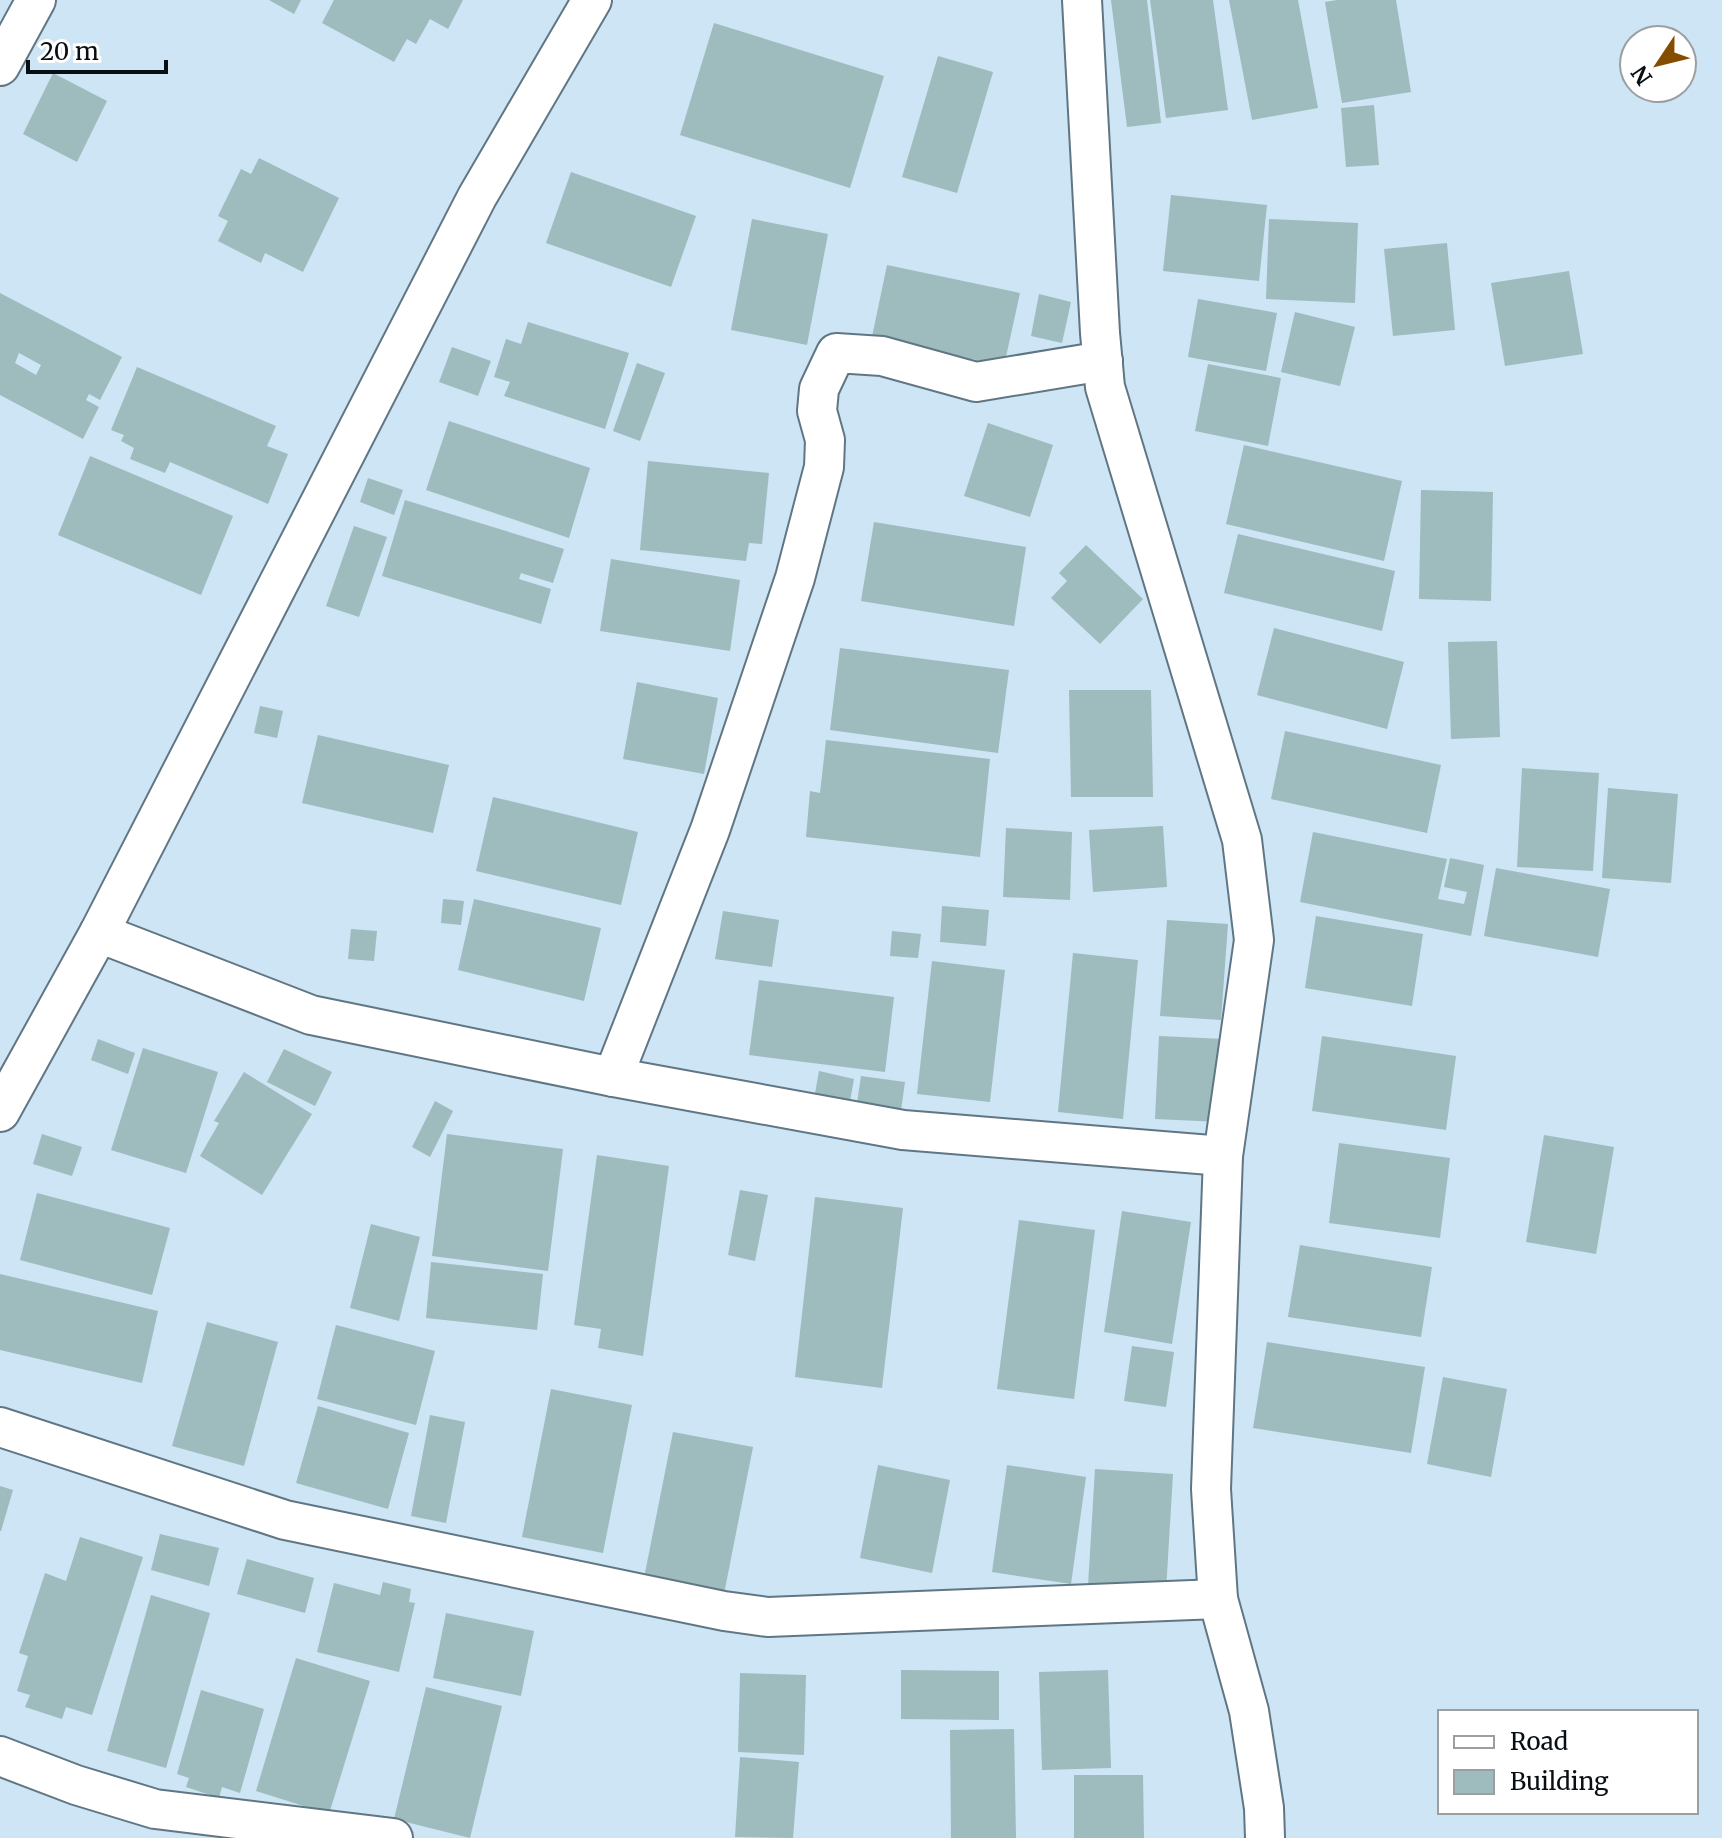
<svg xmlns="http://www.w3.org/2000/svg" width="1722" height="1838" font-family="Merriweather,serif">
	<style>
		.building { fill: #9ebbbd; fill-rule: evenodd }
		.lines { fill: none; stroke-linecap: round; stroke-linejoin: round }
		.minor-casing { stroke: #617684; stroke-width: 42 }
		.minor { stroke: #fff; stroke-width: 38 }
	</style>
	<rect width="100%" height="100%" fill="#cde5f4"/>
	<g class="building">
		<polygon points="269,0 301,0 294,14"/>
		<polygon points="334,0 463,0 448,29 430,19 416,44 407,39 394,62 322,23"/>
		<polygon points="1111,0 1147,0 1161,123 1127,127"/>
		<polygon points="1150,0 1213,0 1228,110 1166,118"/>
		<polygon points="1229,0 1298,0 1318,108 1252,120"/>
		<polygon points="1337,0 1396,0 1411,92 1342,103 1325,2"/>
		<polygon points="714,23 884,76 850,188 680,135"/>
		<polygon points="938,56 993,72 957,193 902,177"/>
		<polygon points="53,73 107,101 77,162 23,134"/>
		<polygon points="1374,105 1379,165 1346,167 1341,108"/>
		<polygon points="259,158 339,198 303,272 265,253 261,263 218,241 228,221 218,216 241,169 251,174"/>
		<polygon points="571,172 696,216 671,287 546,243"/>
		<polygon points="1171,195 1267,205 1259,281 1163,271"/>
		<polygon points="752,219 828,234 807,345 731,330"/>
		<polygon points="1269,219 1358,223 1355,303 1266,299"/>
		<polygon points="1447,243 1455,330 1393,336 1384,249"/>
		<polygon points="887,265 1020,293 1004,366 872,337"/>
		<polygon points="1569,271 1583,354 1505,366 1491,283"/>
		<path d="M0,293L122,357L100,400L89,394L86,400L99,407L83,439L0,395ZM19,353L41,365L36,375L15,363Z"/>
		<polygon points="1039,294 1071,302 1062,343 1031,336"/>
		<polygon points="1198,299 1277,313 1266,371 1188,357"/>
		<polygon points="1295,312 1355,327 1340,386 1281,372"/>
		<polygon points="528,322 629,353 605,429 504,396 510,382 494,377 506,339 521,344"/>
		<polygon points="452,347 491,361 478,396 439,382"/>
		<polygon points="637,363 665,373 640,441 613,431"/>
		<polygon points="1208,364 1281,378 1268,446 1195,431"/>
		<polygon points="137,367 276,426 267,446 288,454 268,504 170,462 165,473 130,459 134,448 121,441 124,435 111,430"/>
		<polygon points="449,421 590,468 569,538 426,490"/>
		<polygon points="988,423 1053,445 1030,517 964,496"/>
		<polygon points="1244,445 1402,481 1384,561 1226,524"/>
		<polygon points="90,456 233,516 201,595 58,535"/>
		<polygon points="648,461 769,473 762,544 749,543 746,561 640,550"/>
		<polygon points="368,478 403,490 394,515 360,502"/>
		<polygon points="1421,490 1493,492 1491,601 1419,599"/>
		<polygon points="405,500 564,549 553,583 521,573 519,579 551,589 541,624 382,576"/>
		<polygon points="874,522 1026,547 1014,626 861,601"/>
		<polygon points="354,526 387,537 359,617 326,606"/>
		<polygon points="1238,534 1395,571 1382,631 1224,593"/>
		<polygon points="1086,545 1143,599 1100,644 1051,598 1067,581 1059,573"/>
		<polygon points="611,559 740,580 730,651 600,631"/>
		<polygon points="1274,628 1404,662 1387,729 1257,695"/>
		<polygon points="1497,641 1500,737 1451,739 1448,642"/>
		<polygon points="840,648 1009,670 998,753 830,730"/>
		<polygon points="637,682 718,698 704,774 623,759"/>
		<polygon points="1069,690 1151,690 1153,797 1071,797"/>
		<polygon points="260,706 283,711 277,738 254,733"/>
		<polygon points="1285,731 1441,765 1427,833 1271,799"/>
		<polygon points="318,735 449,765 433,833 302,803"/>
		<polygon points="826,740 990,759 980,857 806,837 810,791 820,793"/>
		<polygon points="1522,768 1599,773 1593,871 1517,867"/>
		<polygon points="1608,788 1678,794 1671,883 1602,878"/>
		<polygon points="493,797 638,832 621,905 476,871"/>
		<polygon points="1163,826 1167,887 1093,892 1089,830"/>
		<polygon points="1006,828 1072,832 1070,900 1003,897"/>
		<polygon points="1313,832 1447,859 1438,899 1464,904 1467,892 1444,887 1450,858 1484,865 1471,936 1300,902"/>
		<polygon points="1496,868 1610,889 1598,957 1484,936"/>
		<polygon points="443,899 464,901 461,925 441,923"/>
		<polygon points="474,899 601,928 584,1001 458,970"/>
		<polygon points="942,906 989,910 986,946 940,942"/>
		<polygon points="723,911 779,920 772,967 715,959"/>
		<polygon points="1316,916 1423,934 1412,1006 1305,988"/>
		<polygon points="1167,920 1228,924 1221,1020 1160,1016"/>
		<polygon points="351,929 377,931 374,961 348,959"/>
		<polygon points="892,931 921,934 918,958 890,956"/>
		<polygon points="1073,953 1138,960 1123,1119 1058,1112"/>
		<polygon points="932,961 1005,970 990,1102 917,1094"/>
		<polygon points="759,980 894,997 885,1072 749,1055"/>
		<polygon points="1159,1036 1224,1039 1221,1122 1155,1119"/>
		<polygon points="1322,1036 1456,1056 1446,1130 1312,1111"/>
		<polygon points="98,1039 135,1053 128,1074 91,1060"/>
		<polygon points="143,1048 218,1072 186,1173 111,1150"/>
		<polygon points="284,1049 332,1072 315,1106 267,1082"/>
		<polygon points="819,1071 854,1079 849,1107 814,1099"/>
		<polygon points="244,1072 312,1114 262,1195 200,1156 219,1123 214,1121"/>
		<polygon points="861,1076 905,1082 900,1117 856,1110"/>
		<polygon points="435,1101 453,1111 430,1157 412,1147"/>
		<polygon points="42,1134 82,1147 72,1176 33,1164"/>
		<polygon points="447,1134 563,1149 548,1271 432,1256"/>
		<polygon points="1544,1135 1614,1147 1596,1254 1526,1242"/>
		<polygon points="1339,1143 1450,1158 1440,1238 1329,1223"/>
		<polygon points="597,1155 669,1166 643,1356 598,1348 601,1329 574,1325"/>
		<polygon points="740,1190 768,1195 755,1261 728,1255"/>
		<polygon points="37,1193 170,1228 152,1295 20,1260"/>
		<polygon points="815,1197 903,1208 882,1388 795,1377"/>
		<polygon points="1122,1211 1191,1222 1172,1344 1104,1332"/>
		<polygon points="1019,1220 1095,1230 1074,1399 997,1389"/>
		<polygon points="371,1224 420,1237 399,1321 350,1308"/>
		<polygon points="1300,1245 1432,1267 1421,1337 1288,1317"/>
		<polygon points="431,1262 543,1274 537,1330 426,1318"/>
		<polygon points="0,1274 158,1311 142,1383 0,1350"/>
		<polygon points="207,1322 278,1342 244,1466 172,1446"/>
		<polygon points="336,1325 435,1351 416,1425 317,1399"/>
		<polygon points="1267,1342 1425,1367 1411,1453 1253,1428"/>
		<polygon points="1132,1346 1174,1352 1166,1407 1124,1401"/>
		<polygon points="1443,1377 1507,1389 1491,1477 1427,1464"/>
		<polygon points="551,1389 632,1405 603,1553 522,1537"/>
		<polygon points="318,1406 409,1433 388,1509 296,1483"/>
		<polygon points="430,1415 465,1422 446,1523 411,1516"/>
		<polygon points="673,1432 753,1447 724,1594 644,1578"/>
		<polygon points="878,1465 950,1480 932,1573 860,1558"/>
		<polygon points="1007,1465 1086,1477 1071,1584 992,1572"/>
		<polygon points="1095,1469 1173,1474 1166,1591 1088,1586"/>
		<polygon points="0,1486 13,1490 1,1531 0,1531"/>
		<polygon points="160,1534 219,1548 209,1586 151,1570"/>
		<polygon points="80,1537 143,1557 92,1715 66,1707 62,1719 25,1707 30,1695 17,1691 28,1656 19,1653 45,1573 66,1581"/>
		<polygon points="247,1559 314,1578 305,1613 237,1594"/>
		<polygon points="383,1582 411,1589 409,1602 415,1603 399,1672 317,1652 334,1583 380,1595"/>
		<polygon points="151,1595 210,1613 166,1768 107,1751"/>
		<polygon points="446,1613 534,1631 521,1696 433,1678"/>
		<polygon points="296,1658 370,1681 329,1814 256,1791"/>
		<polygon points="901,1670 999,1671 999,1720 901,1719"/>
		<polygon points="1108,1670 1111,1768 1042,1770 1039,1672"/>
		<polygon points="740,1673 806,1675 804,1755 738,1752"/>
		<polygon points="426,1687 502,1706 470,1838 394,1819"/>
		<polygon points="201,1690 264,1709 240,1793 222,1787 219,1798 186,1787 189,1778 177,1774"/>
		<polygon points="1014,1729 1016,1838 951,1838 950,1730"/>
		<polygon points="740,1757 799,1762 793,1838 735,1837"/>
		<polygon points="1074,1775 1143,1775 1144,1838 1074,1838"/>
	</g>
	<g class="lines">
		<defs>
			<g id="minor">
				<polyline points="1082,0 1100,333 1105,387 1242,840 1254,940 1223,1156 1211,1489 1218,1599 1249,1711 1264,1808 1265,1838"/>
				<polyline points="0,66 36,0"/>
				<polyline points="99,933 311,1015 613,1077 903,1130 1223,1156"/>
				<polyline points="613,1077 710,830 795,578 824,467 825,440 817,411 819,389 836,353 882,356 976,382 1103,361"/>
				<polyline points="0,1112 99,933 477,197 592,0"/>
				<polyline points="0,1427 285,1520 724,1611 768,1617 1218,1599"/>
				<polyline points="0,1756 76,1785 155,1809 393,1838"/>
			</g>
		</defs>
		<use href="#minor" class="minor-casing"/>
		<use href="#minor" class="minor"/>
	</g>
	<rect x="1438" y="1710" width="260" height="104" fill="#ffffff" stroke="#9c9fa1" stroke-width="2"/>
	<rect x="1454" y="1736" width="40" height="12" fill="#ffffff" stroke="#9c9fa1" stroke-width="2"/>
	<text x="1510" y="1750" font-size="24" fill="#070f14">Road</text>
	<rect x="1454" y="1770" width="40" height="24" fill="#9ebbbd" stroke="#9c9fa1" stroke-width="2"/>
	<text x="1510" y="1790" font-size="24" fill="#070f14">Building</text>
	<g transform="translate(1658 64) rotate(235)"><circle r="38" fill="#ffffff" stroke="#9c9fa1" stroke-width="2"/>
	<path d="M0-6L14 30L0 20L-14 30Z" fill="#854d00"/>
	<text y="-12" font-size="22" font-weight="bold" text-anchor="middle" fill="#070f14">N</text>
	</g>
	<path d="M28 60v12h138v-12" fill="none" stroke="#070f14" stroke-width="4"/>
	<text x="40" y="60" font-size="24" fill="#070f14" stroke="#ffffff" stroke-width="6" paint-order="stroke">20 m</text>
</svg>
